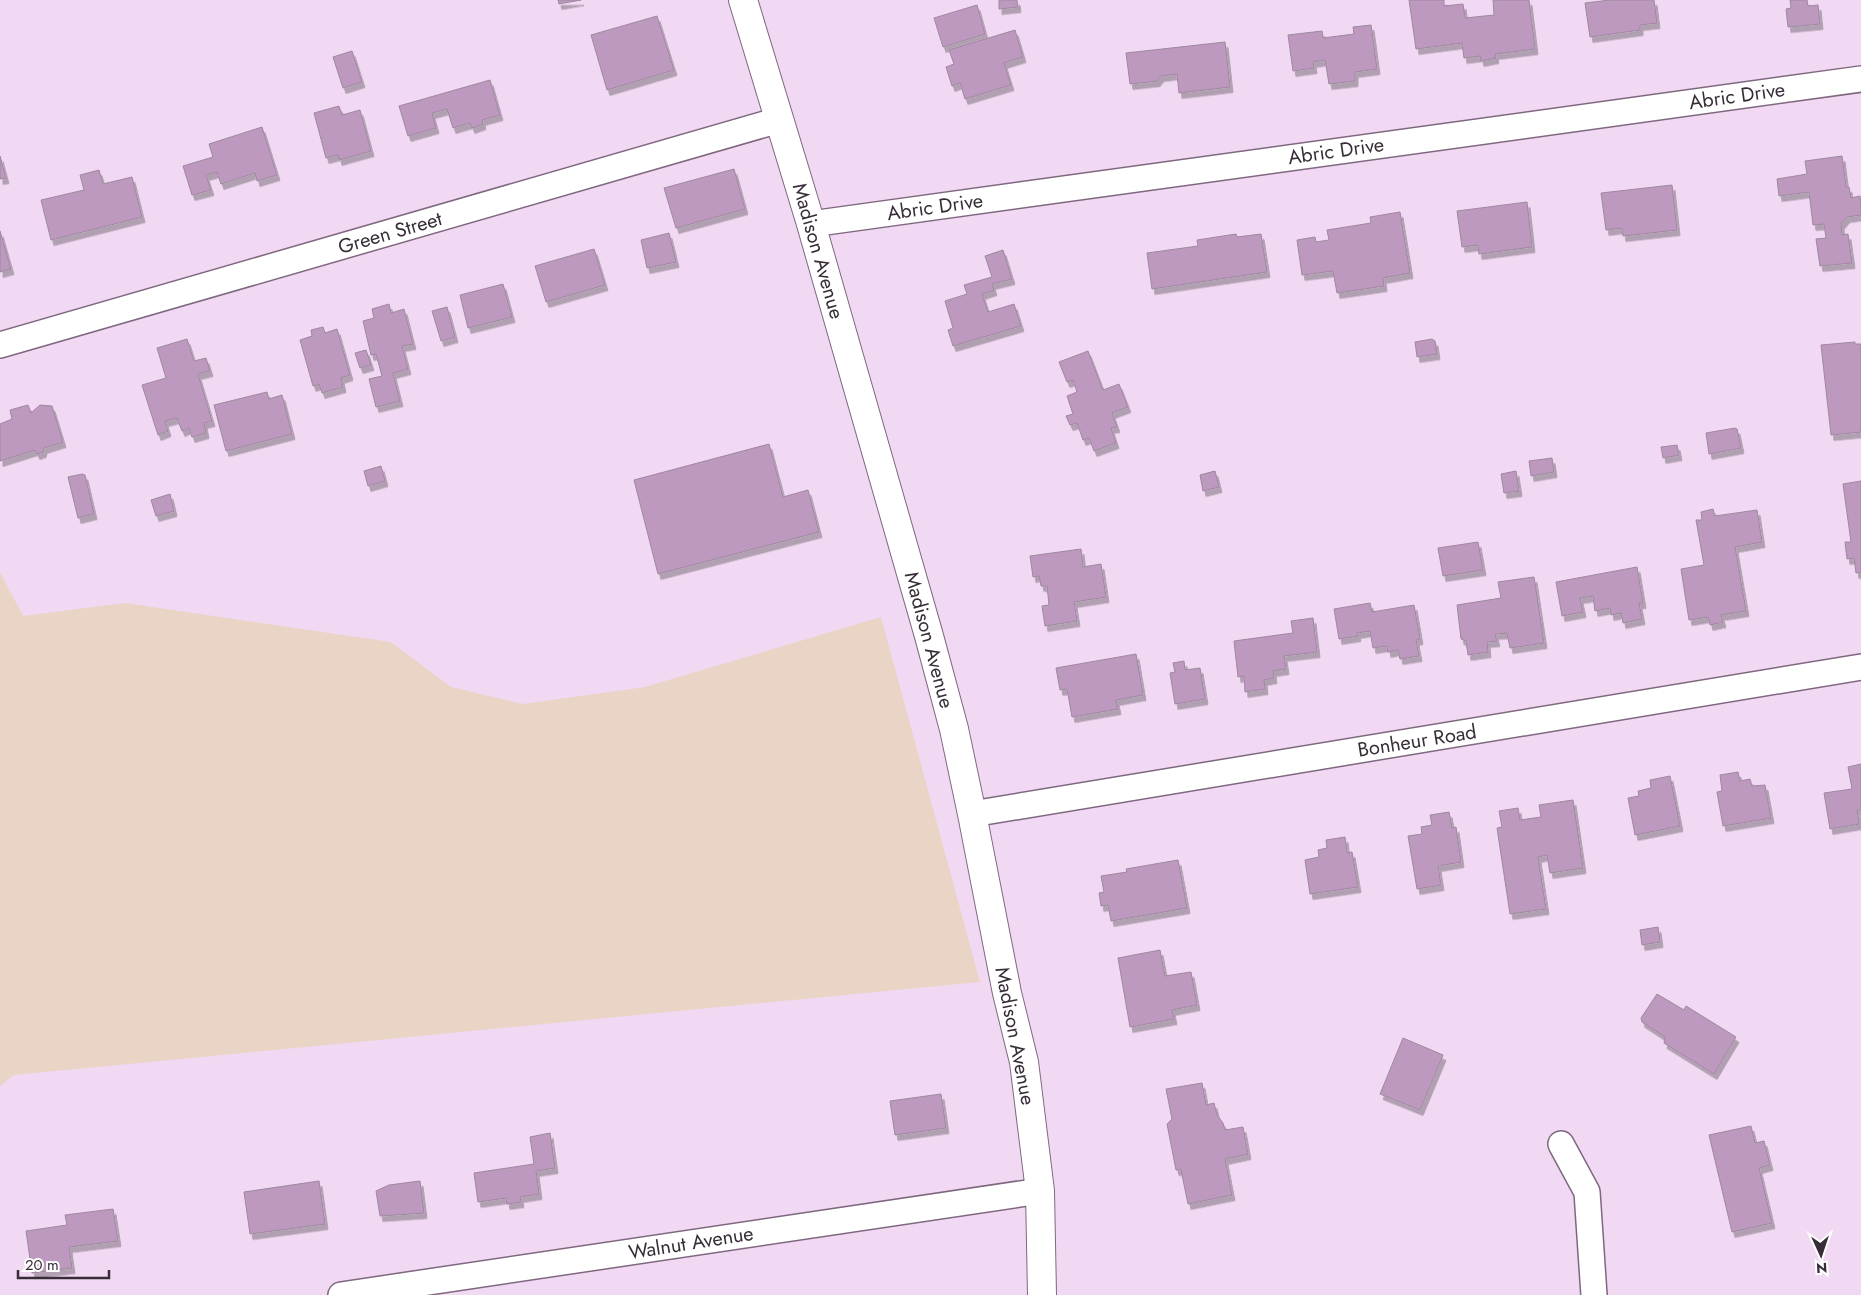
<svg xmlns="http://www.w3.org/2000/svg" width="1861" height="1295" font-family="Jost,sans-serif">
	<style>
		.commercial { fill: #e9d4c6 }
		.building { fill: #bd98bf; stroke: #9e889f; filter: url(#shadow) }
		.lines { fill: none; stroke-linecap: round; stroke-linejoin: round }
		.minor-casing { stroke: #7e687f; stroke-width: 28 }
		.tertiary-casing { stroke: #7e687f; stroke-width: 30 }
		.minor { stroke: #fff; stroke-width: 25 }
		.tertiary { stroke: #fff; stroke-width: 28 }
		.labels { text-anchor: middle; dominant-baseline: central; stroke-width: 4.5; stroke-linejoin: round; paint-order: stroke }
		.street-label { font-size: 20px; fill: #362d37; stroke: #fff }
	</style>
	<defs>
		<filter id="shadow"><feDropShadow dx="3" dy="5.5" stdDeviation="0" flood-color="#0004"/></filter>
	</defs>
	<rect width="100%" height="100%" fill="#f2d9f3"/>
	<polygon class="commercial" points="0,572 23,616 125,603 391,642 451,687 523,704 645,687 881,617 980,982 14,1075 0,1086"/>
	<g class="building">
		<polygon points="558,0 581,0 559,4"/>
		<polygon points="999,0 1017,0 1018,7 999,9"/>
		<polygon points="1409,0 1444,0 1444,6 1463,4 1465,18 1494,15 1493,0 1529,0 1535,49 1495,54 1496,58 1481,61 1480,56 1464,58 1462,43 1416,49"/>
		<polygon points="1610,0 1654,0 1657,23 1640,25 1640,30 1590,37 1585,3"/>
		<polygon points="1790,0 1807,0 1808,6 1818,5 1820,24 1788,27 1786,9 1791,8"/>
		<polygon points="977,5 985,34 943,47 934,18"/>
		<polygon points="657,16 674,70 607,90 591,35"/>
		<polygon points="1371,25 1377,69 1355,72 1355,81 1329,84 1325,60 1313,62 1314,68 1293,71 1288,35 1322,31 1323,38 1354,34 1353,27"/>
		<polygon points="1015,30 1023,57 1004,63 1011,85 965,99 960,83 952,86 946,67 954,64 949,50"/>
		<polygon points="1225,42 1230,87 1179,93 1177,74 1161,76 1157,81 1130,84 1126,53"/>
		<polygon points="352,51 362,82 343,88 333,57"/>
		<polygon points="490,80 500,115 482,120 483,124 472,128 470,123 453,128 447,109 432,113 436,128 408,136 399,106"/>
		<polygon points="339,106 342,115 360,110 371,151 339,160 338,155 326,158 314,113"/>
		<polygon points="262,127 277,175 257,181 255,173 221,184 217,172 206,175 211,190 192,195 183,166 213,157 209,144"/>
		<polygon points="0,156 6,178 0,179"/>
		<polygon points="1842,156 1846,187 1849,187 1851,198 1860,196 1861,204 1861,215 1847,217 1841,224 1842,235 1848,234 1852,263 1820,266 1816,239 1826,238 1824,224 1813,225 1809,192 1779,196 1777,179 1807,174 1805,161"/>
		<polygon points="734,169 745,209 676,228 664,188"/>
		<polygon points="99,170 103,184 132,177 142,217 51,240 41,200 84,190 80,175"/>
		<polygon points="1672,185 1677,230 1623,236 1622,228 1606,230 1601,193"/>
		<polygon points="1527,202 1532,247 1479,254 1478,245 1462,247 1457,211"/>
		<polygon points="1400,212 1410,273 1383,278 1384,286 1337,293 1333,271 1302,275 1297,240 1315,237 1316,242 1329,240 1327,230 1371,223 1370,217"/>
		<polygon points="0,231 11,269 0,272"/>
		<polygon points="669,233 676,262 647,268 641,240"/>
		<polygon points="1236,234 1237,237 1261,234 1267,272 1152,289 1147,253 1198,246 1197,240"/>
		<polygon points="594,249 605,285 546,302 535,266"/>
		<polygon points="1003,250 1012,279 992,284 994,290 982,294 988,312 1014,304 1021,326 953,346 948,330 953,328 945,301 967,294 964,285 992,277 985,256"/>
		<polygon points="503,284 512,317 468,328 460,295"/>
		<polygon points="389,304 391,313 404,309 413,344 402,346 408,369 393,373 400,401 376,407 369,379 382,376 376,354 371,355 363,321 374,318 372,309"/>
		<polygon points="447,307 455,337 441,341 432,311"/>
		<polygon points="323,327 325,333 337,329 350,375 341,378 343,387 322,393 319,384 313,386 300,340 312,336 311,330"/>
		<polygon points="187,339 194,361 206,358 210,371 198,374 212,421 204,423 206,433 192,437 189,428 182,431 177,418 165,421 168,431 158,435 142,385 166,378 157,348"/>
		<polygon points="1432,339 1435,341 1437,354 1417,357 1415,342"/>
		<polygon points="1855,342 1855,344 1861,344 1861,432 1831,435 1821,345"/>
		<polygon points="366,350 371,365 360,368 355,353"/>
		<polygon points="1088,351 1103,390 1119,384 1128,407 1112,413 1117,427 1111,428 1116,443 1094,451 1089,438 1083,440 1077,423 1070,425 1066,416 1073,414 1067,396 1077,392 1073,380 1067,382 1059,362"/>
		<polygon points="267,392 269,399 282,395 292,434 226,451 214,405"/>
		<polygon points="28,405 31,413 40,405 52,406 63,442 44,448 43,452 37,454 35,450 0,461 0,424 12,419 10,410"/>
		<polygon points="1735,428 1737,429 1741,448 1709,454 1706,433"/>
		<polygon points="769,444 783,497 808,490 819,532 658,574 634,480"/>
		<polygon points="1677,445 1679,455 1663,458 1661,447"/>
		<polygon points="1552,458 1554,472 1531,476 1529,461"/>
		<polygon points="381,466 385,481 368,486 364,471"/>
		<polygon points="1215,471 1219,487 1203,491 1200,475"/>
		<polygon points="1516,471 1519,491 1504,493 1501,474"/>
		<polygon points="82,474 85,475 94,514 78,518 68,477"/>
		<polygon points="1861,481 1861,572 1856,573 1854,558 1847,559 1845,542 1851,542 1843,484"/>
		<polygon points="170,494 174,511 156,516 151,500"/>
		<polygon points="1713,509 1715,516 1757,510 1762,542 1735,547 1746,611 1721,615 1723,622 1710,625 1708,617 1689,620 1681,569 1704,565 1696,520 1702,520 1701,512"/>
		<polygon points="1478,542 1483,570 1443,576 1438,548"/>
		<polygon points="1081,549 1083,567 1101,564 1106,597 1074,602 1077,621 1045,626 1042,606 1049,605 1047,586 1041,586 1039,576 1033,577 1030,556"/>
		<polygon points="1637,567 1643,603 1639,603 1642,619 1623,623 1621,613 1611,615 1610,608 1595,611 1593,596 1580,598 1583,612 1562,616 1556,582"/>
		<polygon points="1534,577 1544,643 1510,648 1507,633 1495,634 1497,641 1487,642 1488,652 1468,655 1466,641 1461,639 1457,605 1501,598 1498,582"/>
		<polygon points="1370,603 1372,612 1414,605 1420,639 1416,640 1419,656 1400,659 1398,650 1388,652 1387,646 1373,648 1370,631 1357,633 1358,636 1339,639 1334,609"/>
		<polygon points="1313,618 1317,652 1284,656 1286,669 1273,671 1274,678 1264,680 1265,689 1245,692 1244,676 1238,677 1234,641 1293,633 1291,621"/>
		<polygon points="1136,654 1143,695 1116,700 1118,709 1072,717 1067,689 1060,690 1056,668"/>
		<polygon points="1184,661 1185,670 1200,668 1205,699 1175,704 1170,673 1175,672 1173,663"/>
		<polygon points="1861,764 1861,810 1857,810 1859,824 1830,829 1824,793 1852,789 1848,767"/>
		<polygon points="1738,772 1740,781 1750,779 1752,786 1765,785 1771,818 1723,826 1717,792 1722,791 1720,775"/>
		<polygon points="1670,776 1680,826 1635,835 1628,798 1639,796 1638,791 1651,788 1650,780"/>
		<polygon points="1573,800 1583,868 1550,873 1547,855 1538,857 1546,909 1510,914 1497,828 1502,827 1499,811 1518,808 1520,820 1541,817 1539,805"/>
		<polygon points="1449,812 1452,828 1456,827 1461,862 1438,866 1441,885 1417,889 1408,836 1422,834 1421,827 1432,825 1430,815"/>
		<polygon points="1345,837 1347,853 1352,852 1358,887 1310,894 1305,860 1319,857 1318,850 1327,848 1326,840"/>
		<polygon points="1178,860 1187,908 1111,921 1108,905 1101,906 1099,893 1104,892 1101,876 1127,872 1126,869"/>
		<polygon points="1658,927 1660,942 1642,945 1640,930"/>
		<polygon points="1160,950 1165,976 1191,972 1197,1005 1172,1010 1174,1019 1130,1027 1118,958"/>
		<polygon points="1657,994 1684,1010 1686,1006 1736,1037 1714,1074 1664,1043 1665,1037 1642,1022 1641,1018"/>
		<polygon points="1403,1038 1443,1055 1420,1110 1380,1094"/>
		<polygon points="1202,1083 1206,1105 1214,1103 1217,1115 1223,1123 1225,1130 1243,1127 1248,1154 1225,1159 1232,1195 1188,1204 1181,1170 1176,1170 1167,1124 1172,1119 1166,1089"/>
		<polygon points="941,1094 946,1128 895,1135 890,1101"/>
		<polygon points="1751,1126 1755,1143 1764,1141 1770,1165 1759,1168 1772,1223 1732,1232 1709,1135"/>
		<polygon points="550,1133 555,1168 536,1171 539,1194 520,1197 521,1202 507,1204 506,1198 478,1202 474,1173 534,1164 530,1137"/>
		<polygon points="319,1181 325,1224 250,1234 244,1192"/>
		<polygon points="420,1181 424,1213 380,1216 376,1191 389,1185"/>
		<polygon points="113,1209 118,1241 69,1247 72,1268 32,1273 26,1231 67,1225 65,1215"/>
	</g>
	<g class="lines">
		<defs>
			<g id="minor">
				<polyline points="811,224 1861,79"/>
				<polyline points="0,345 779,120"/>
				<polyline points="972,814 1861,667"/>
				<polyline points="1561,1144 1587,1192 1594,1295"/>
				<polyline points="341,1295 1040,1191"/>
			</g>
			<polyline id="tertiary" points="743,0 811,224 929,636 954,729 972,814 1007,993 1024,1062 1040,1191 1042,1295"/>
		</defs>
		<use href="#minor" class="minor-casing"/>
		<use href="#tertiary" class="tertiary-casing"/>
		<use href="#minor" class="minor"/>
		<use href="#tertiary" class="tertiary"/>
	</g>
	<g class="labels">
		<g class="street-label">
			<text transform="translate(1737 96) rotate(-8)">Abric Drive</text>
			<text transform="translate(1336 151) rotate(-8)">Abric Drive</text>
			<text transform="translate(935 207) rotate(-8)">Abric Drive</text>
			<text transform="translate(390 233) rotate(-16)">Green Street</text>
			<text transform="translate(818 251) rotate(74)">Madison Avenue</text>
			<text transform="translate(929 640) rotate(75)">Madison Avenue</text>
			<text transform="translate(1417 741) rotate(-9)">Bonheur Road</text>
			<text transform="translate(1015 1036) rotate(79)">Madison Avenue</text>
			<text transform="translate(691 1243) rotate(-9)">Walnut Avenue</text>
		</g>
	</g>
	<g transform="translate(1821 1255) rotate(177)" stroke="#ffffff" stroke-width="4" paint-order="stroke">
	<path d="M0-4L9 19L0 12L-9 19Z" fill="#362d37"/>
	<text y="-8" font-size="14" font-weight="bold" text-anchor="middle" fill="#362d37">N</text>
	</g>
	<path d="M18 1270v8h91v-8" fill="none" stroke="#362d37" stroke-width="2.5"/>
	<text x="25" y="1270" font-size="15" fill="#362d37" stroke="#ffffff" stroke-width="4" paint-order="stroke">20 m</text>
</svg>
